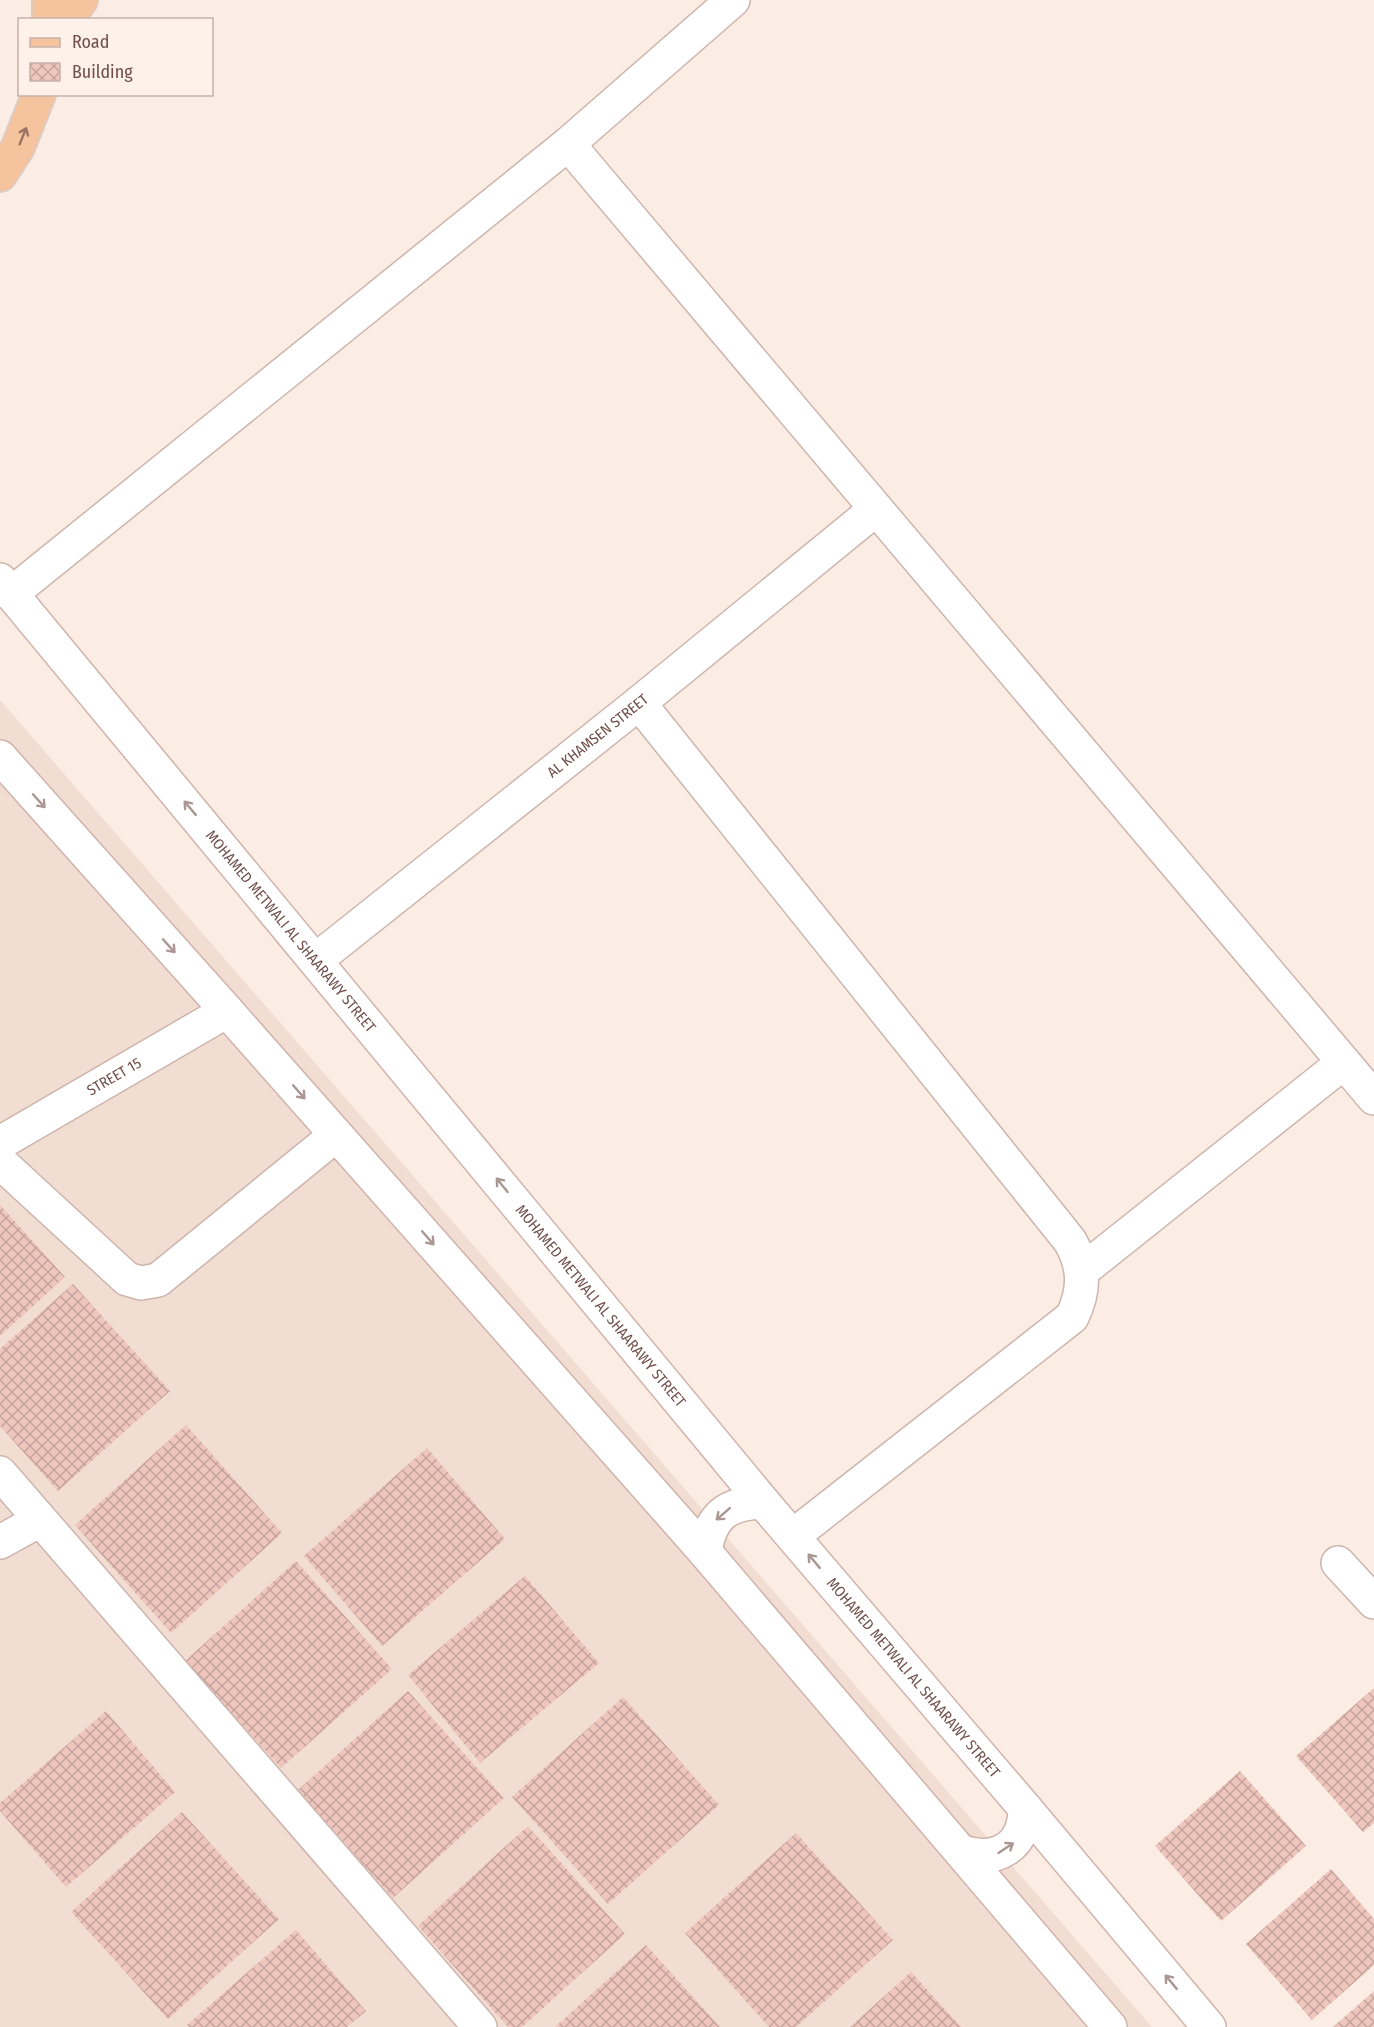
<svg xmlns="http://www.w3.org/2000/svg" width="1374" height="2027" font-family="'Fira Sans Condensed',sans-serif">
	<style>
		.residential { fill: #f2ddd2 }
		.building { fill: url(#building-cross-hatch) }
		.lines { fill: none; stroke-linecap: round; stroke-linejoin: round }
		.street-casing { stroke: #cdb5ae; stroke-width: 36 }
		.secondary-casing { stroke: #d0b3ab; stroke-width: 36 }
		.primary-casing { stroke: #d7cecd; stroke-width: 36 }
		.street { stroke: #fff; stroke-width: 33 }
		.secondary { stroke: #fff; stroke-width: 33 }
		.primary { stroke: #f6c39f; stroke-width: 33 }
		.oneway { stroke: #997264 }
		.oneway2 { stroke: #aa9693 }
		.labels { text-anchor: middle; dominant-baseline: central; stroke-width: 4.5; stroke-linejoin: round; paint-order: stroke }
		.street-label { font-size: 15px; fill: #71504b; stroke: #fef1e9 }
	</style>
	<defs>
		<pattern id="building-cross-hatch" width="8" height="8" patternUnits="userSpaceOnUse" patternTransform="scale(1.5)"><rect width="8" height="8" fill="#eec6bd"/><path d="M0 0l8 8M0 8l8-8" fill="none" stroke="#c5a39c"/></pattern>
	</defs>
	<rect width="100%" height="100%" fill="#fbede3"/>
	<polygon class="residential" points="0,700 1152,2027 0,2027"/>
	<g class="building">
		<polygon points="0,1205 65,1277 0,1336"/>
		<polygon points="73,1284 170,1391 58,1491 0,1426 0,1349"/>
		<polygon points="186,1425 282,1533 171,1633 75,1525"/>
		<polygon points="427,1448 505,1539 382,1646 304,1556"/>
		<polygon points="296,1561 392,1669 281,1768 185,1661"/>
		<polygon points="525,1576 599,1663 480,1763 408,1675"/>
		<polygon points="1374,1688 1374,1823 1363,1832 1296,1756"/>
		<polygon points="408,1691 504,1798 393,1898 298,1790"/>
		<polygon points="623,1697 719,1805 608,1904 512,1797"/>
		<polygon points="106,1711 175,1792 66,1887 0,1811 0,1803"/>
		<polygon points="1240,1771 1306,1846 1221,1921 1155,1846"/>
		<polygon points="182,1812 279,1919 168,2019 71,1912"/>
		<polygon points="528,1826 625,1934 522,2027 508,2027 418,1926"/>
		<polygon points="796,1833 893,1940 796,2027 769,2027 685,1933"/>
		<polygon points="1331,1869 1374,1919 1374,1965 1312,2020 1246,1944"/>
		<polygon points="296,1930 366,2011 347,2027 189,2027 187,2025"/>
		<polygon points="646,1945 720,2027 555,2027"/>
		<polygon points="911,1972 961,2027 850,2027"/>
		<polygon points="1374,1991 1374,2027 1333,2027"/>
	</g>
	<g class="lines">
		<defs>
			<g id="street">
				<polyline points="568,144 1374,1098"/>
				<polyline points="11,594 568,144 733,0"/>
				<path d="M639,703L1070,1241C1085,1267 1085,1290 1072,1317L793,1536"/>
				<path id="s1" d="M316,960L639,703L876,509"/>
				<path id="s2" d="M0,1143L227,1011"/>
				<polyline points="0,1162 127,1279 141,1283 158,1280 336,1135"/>
				<polyline points="1082,1271 1343,1063"/>
				<polyline points="0,1473 480,2027"/>
				<polyline points="0,1542 40,1520"/>
				<polyline points="1338,1563 1374,1602"/>
			</g>
			<g id="secondary">
				<path id="s3" d="M0,580L763,1502L1025,1808L1209,2027"/>
				<polyline points="0,757 227,1011 705,1552 1110,2027"/>
				<path d="M705,1552C710,1516 727,1503 763,1502"/>
				<path d="M962,1852C997,1863 1025,1847 1025,1808"/>
			</g>
			<g id="primary">
				<polyline points="49,20 49,0"/>
				<polyline points="67,20 81,0"/>
				<polyline points="0,175 18,147 39,94"/>
			</g>
		</defs>
		<use href="#street" class="street-casing"/>
		<use href="#secondary" class="secondary-casing"/>
		<use href="#primary" class="primary-casing"/>
		<use href="#street" class="street"/>
		<use href="#secondary" class="secondary"/>
		<use href="#primary" class="primary"/>
	</g>
	<defs><path id="oneway-shaft" d="M-6 0H5M1.5-3L5.5 0L1.5 3" fill="none" stroke-width="1.6" stroke-linecap="round" stroke-linejoin="round" transform="scale(1.5)"/></defs>
	<use class="oneway" href="#oneway-shaft" transform="translate(23 136) rotate(-68)"/>
	<g class="oneway2">
		<use href="#oneway-shaft" transform="translate(39 801) rotate(48)"/>
		<use href="#oneway-shaft" transform="translate(190 808) rotate(-130)"/>
		<use href="#oneway-shaft" transform="translate(169 946) rotate(48)"/>
		<use href="#oneway-shaft" transform="translate(299 1092) rotate(49)"/>
		<use href="#oneway-shaft" transform="translate(502 1185) rotate(-129)"/>
		<use href="#oneway-shaft" transform="translate(428 1238) rotate(49)"/>
		<use href="#oneway-shaft" transform="translate(723 1514) rotate(139)"/>
		<use href="#oneway-shaft" transform="translate(814 1561) rotate(-130)"/>
		<use href="#oneway-shaft" transform="translate(1006 1848) rotate(-34)"/>
		<use href="#oneway-shaft" transform="translate(1171 1982) rotate(-130)"/>
	</g>
	<g class="labels">
		<g class="street-label">
			<text stroke="none"><textPath href="#s1" startOffset="360">AL KHAMSEN STREET</textPath></text>
			<text stroke="none"><textPath href="#s3" startOffset="456">MOHAMED METWALI AL SHAARAWY STREET</textPath></text>
			<text stroke="none"><textPath href="#s2" startOffset="132">STREET 15</textPath></text>
			<text stroke="none"><textPath href="#s3" startOffset="942">MOHAMED METWALI AL SHAARAWY STREET</textPath></text>
			<text stroke="none"><textPath href="#s3" startOffset="1428">MOHAMED METWALI AL SHAARAWY STREET</textPath></text>
		</g>
	</g>
	<rect x="18" y="18" width="195" height="78" fill="#fef1e9" stroke="#c6b1aa" stroke-width="1.5"/>
	<rect x="30" y="38" width="30" height="9" fill="#f6c39f" stroke="#c6b1aa" stroke-width="1.5"/>
	<text x="72" y="48" font-size="18" fill="#71504b">Road</text>
	<rect x="30" y="63" width="30" height="18" fill="url(#building-cross-hatch)" stroke="#c6b1aa" stroke-width="1.5"/>
	<text x="72" y="78" font-size="18" fill="#71504b">Building</text>
</svg>
